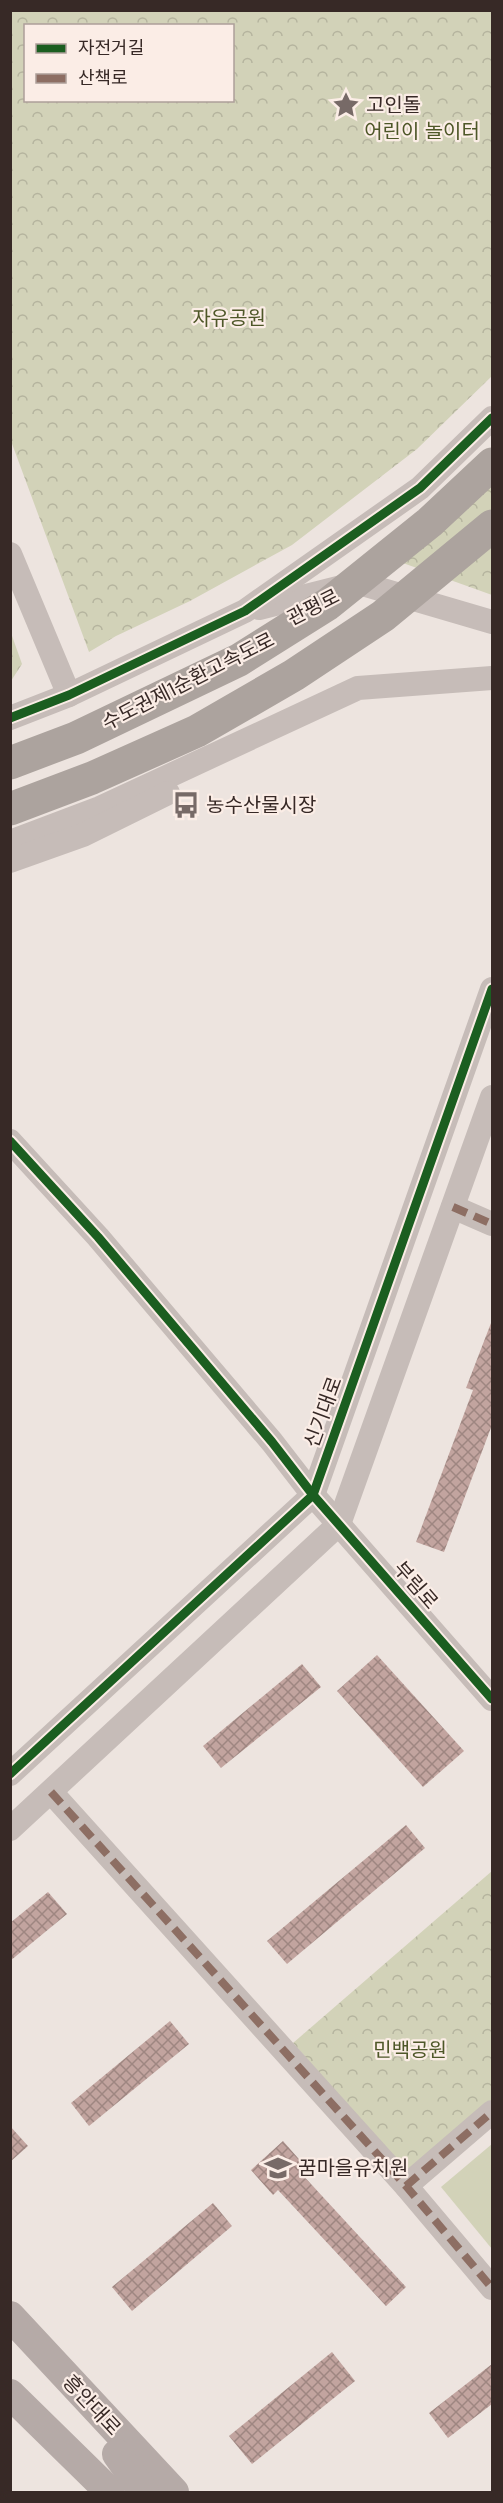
<svg xmlns="http://www.w3.org/2000/svg" width="503" height="2503" font-family="'DM Sans','Noto Sans KR',sans-serif">
	<style>
		.green { fill: #d2d2b8 }
		.park { fill: url(#park-crowns); fill-rule: evenodd }
		.building { fill: url(#building-cross-hatch) }
		.lines { fill: none; stroke-linecap: round; stroke-linejoin: round }
		.minor { stroke: #c6bcb8; stroke-width: 24 }
		.major { stroke: #b5aaa7; stroke-width: 30 }
		.highway-bridge { stroke: #aca39e; stroke-width: 33 }
		.quiet { stroke: #8d6e63; stroke-width: 8; stroke-dasharray: 15 8; stroke-linecap: butt }
		.cycleway-casing { stroke: #fbede6; stroke-width: 13 }
		.cycleway { stroke: #1b5e20; stroke-width: 9 }
		.labels { text-anchor: middle; dominant-baseline: central; stroke-width: 4.5; stroke-linejoin: round; paint-order: stroke }
		.poi-label { font-size: 20px; fill: #372926; stroke: #fbede6; text-anchor: start }
		.park-label { font-size: 20px; fill: #4e5728; stroke: #fbede6 }
		.street-label { font-size: 20px; fill: #372926; stroke: #fbede6 }
	</style>
	<defs>
		<pattern id="park-crowns" width="20" height="18" patternUnits="userSpaceOnUse" patternTransform="scale(1.5)"><rect width="20" height="18" fill="#d2d2b8"/><path d="M2 6a3 3 0 1 1 6 0M12 15a3 3 0 1 1 6 0" fill="none" stroke="#b5b49e"/></pattern>
		<pattern id="building-cross-hatch" width="8" height="8" patternUnits="userSpaceOnUse" patternTransform="scale(1.5)"><rect width="8" height="8" fill="#c2a49f"/><path d="M0 0l8 8M0 8l8-8" fill="none" stroke="#9e8681"/></pattern>
	</defs>
	<rect width="100%" height="100%" fill="#ede4df"/>
	<polygon class="green" points="492,2144 492,2249 441,2187"/>
	<g class="park">
		<path d="M11,10L492,11V376L417,449L292,545L190,601L116,636L89,652L11,441ZM26,26H232V100H26Z"/>
		<polygon points="492,466 492,595 389,558"/>
		<polygon points="11,633 22,664 11,681 10,681"/>
		<polygon points="492,1871 492,2104 409,2176 293,2043"/>
	</g>
	<g class="building">
		<polygon points="491,1323 492,1425 444,1552 416,1542 473,1390 466,1388"/>
		<polygon points="377,1655 464,1751 423,1787 337,1691"/>
		<polygon points="302,1664 321,1687 221,1768 203,1746"/>
		<polygon points="406,1825 425,1848 287,1964 267,1941"/>
		<polygon points="48,1892 67,1914 10,1961 10,1923"/>
		<polygon points="170,2021 189,2044 89,2126 71,2103"/>
		<polygon points="10,2126 28,2146 10,2162"/>
		<polygon points="283,2141 305,2166 299,2171 406,2287 386,2306 278,2190 273,2195 251,2170"/>
		<polygon points="213,2203 232,2226 132,2311 112,2287"/>
		<polygon points="332,2352 355,2381 252,2464 229,2436"/>
		<polygon points="492,2364 492,2404 448,2438 429,2413"/>
	</g>
	<g class="lines">
		<g class="minor">
			<polyline points="10,554 69,695"/>
			<polyline points="346,589 359,583 492,622"/>
			<polyline points="259,608 342,587"/>
			<polyline points="10,718 69,695 245,611 420,488 492,418"/>
			<polyline points="10,842 100,808 358,688 492,678"/>
			<polyline points="10,861 83,835 168,793"/>
			<polyline points="10,1141 98,1237 272,1442 313,1495 492,1699"/>
			<polyline points="453,1207 492,1224"/>
			<polyline points="10,1774 313,1495 492,989"/>
			<polyline points="51,1792 406,2186 492,2288"/>
			<polyline points="10,1829 339,1524 492,1097"/>
			<polyline points="406,2186 492,2112"/>
		</g>
		<g class="major">
			<polyline points="10,2316 174,2492"/>
			<polyline points="10,2394 110,2492"/>
			<polyline points="117,2454 144,2492"/>
		</g>
		<g class="highway-bridge">
			<polyline points="10,763 76,738 239,660 328,604 430,522 492,464"/>
			<polyline points="10,809 92,778 197,731 294,675 383,616 492,526"/>
		</g>
		<g class="quiet">
			<polyline points="453,1207 492,1224"/>
			<polyline points="51,1792 406,2186 492,2288"/>
			<polyline points="406,2186 492,2112"/>
		</g>
		<defs>
			<g id="cycleway">
				<polyline points="10,718 69,695 245,611 420,488 492,418"/>
				<polyline points="10,1141 98,1237 272,1442 313,1495 492,1699"/>
				<polyline points="10,1774 313,1495 492,989"/>
			</g>
		</defs>
		<use href="#cycleway" class="cycleway-casing"/>
		<use href="#cycleway" class="cycleway"/>
	</g>
	<defs>
		<symbol id="sight-bare" viewBox="-9 -9 18 18"><path d="M0-6L1.8-2.2L6-1.7L2.9 1.2L3.7 5.4L0 3.3L-3.7 5.4L-2.9 1.2L-6-1.7L-1.8-2.2Z" fill="#776a67" stroke="#fbede6" stroke-width="2.5" paint-order="stroke"/></symbol>
		<symbol id="bus-bare" viewBox="-9 -9 18 18"><path d="M-5-6H5V4H4V6H2V4H-2V6H-4V4H-5ZM-3.5-4V0h7V-4ZM-3.5 1.2v1.5H-2V1.2ZM2 1.2v1.5H3.5V1.2Z" fill="#776a67" stroke="#fbede6" stroke-width="2.5" paint-order="stroke"/></symbol>
		<symbol id="school-bare" viewBox="-9 -9 18 18"><path d="M0-5L7-2L0 1L-7-2ZM-4 1L0 2.5L4 1V4Q0 6-4 4Z" fill="#776a67" stroke="#fbede6" stroke-width="2.5" paint-order="stroke"/></symbol>
	</defs>
	<g fill-rule="evenodd">
		<use href="#sight-bare" x="327" y="86" width="38" height="38"/>
		<use href="#bus-bare" x="167" y="786" width="38" height="38"/>
		<use href="#school-bare" x="259" y="2149" width="38" height="38"/>
	</g>
	<g class="labels">
		<g class="poi-label">
			<text x="366" y="105">고인돌</text>
			<text x="206" y="805">농수산물시장</text>
			<text x="298" y="2168">꿈마을유치원</text>
		</g>
		<g class="park-label">
			<text x="422" y="131">어린이 놀이터</text>
			<text x="229" y="318">자유공원</text>
			<text x="410" y="2050">민백공원</text>
		</g>
		<g class="street-label">
			<text transform="translate(313 607) rotate(-27)">관평로</text>
			<text transform="translate(188 681) rotate(-27)">수도권제1순환고속도로</text>
			<text transform="translate(323 1412) rotate(-70)">신기대로</text>
			<text transform="translate(416 1585) rotate(49)">부림로</text>
			<text transform="translate(92 2405) rotate(47)">흥안대로</text>
		</g>
	</g>
	<rect width="503" height="2503" fill="none" stroke="#372926" stroke-width="24"/>
	<rect x="24" y="24" width="210" height="78" fill="#fbede6" stroke="#ad9f99" stroke-width="1.5"/>
	<rect x="36" y="44" width="30" height="9" fill="#1b5e20" stroke="#ad9f99" stroke-width="1.5"/>
	<text x="78" y="54" font-size="18" fill="#372926">자전거길</text>
	<rect x="36" y="74" width="30" height="9" fill="#8d6e63" stroke="#ad9f99" stroke-width="1.5"/>
	<text x="78" y="84" font-size="18" fill="#372926">산책로</text>
</svg>
